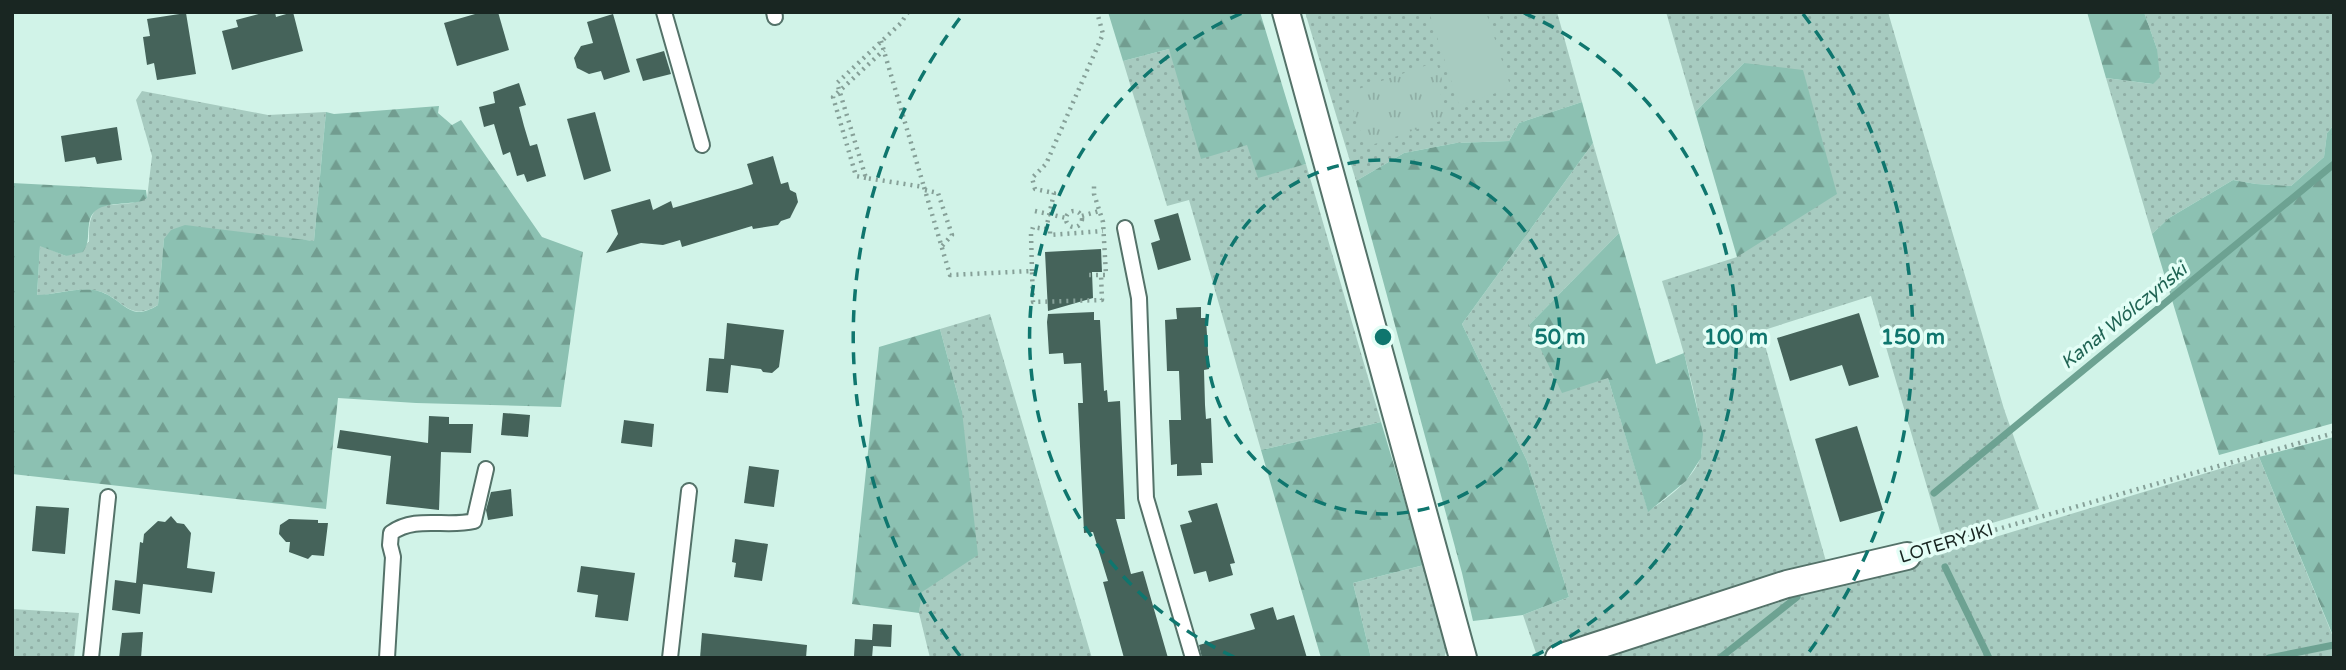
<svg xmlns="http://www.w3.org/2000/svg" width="2346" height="670" font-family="'Varela Round',sans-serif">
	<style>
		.grass { fill: url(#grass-dots) }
		.forest { fill: url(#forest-firs) }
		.park { fill: url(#park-tufts) }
		.pitch { fill: #a7cbc0 }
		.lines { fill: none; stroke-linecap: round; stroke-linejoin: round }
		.stream { stroke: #6da292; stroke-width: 7 }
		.building { fill: #45635a }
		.service-casing { stroke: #547269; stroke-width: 18 }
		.minor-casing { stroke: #547269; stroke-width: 30 }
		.path { stroke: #86a098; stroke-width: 4.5; stroke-dasharray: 2 5; stroke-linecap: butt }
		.service { stroke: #fff; stroke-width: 14 }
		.minor { stroke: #fff; stroke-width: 26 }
		.ring { fill: none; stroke: #0f766e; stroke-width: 3.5; stroke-dasharray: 12 9 }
		.labels { text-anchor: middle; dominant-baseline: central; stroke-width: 7; stroke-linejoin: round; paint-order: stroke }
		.street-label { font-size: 18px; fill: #192622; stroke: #e3fef6 }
		.water-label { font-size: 19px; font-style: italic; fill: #206454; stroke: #e3fef6 }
		.centre { fill: #0f766e; stroke: #e3fef6; stroke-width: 3.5 }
		.ring-label { font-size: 21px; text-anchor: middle; font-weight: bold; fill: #0f766e; stroke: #e3fef6; stroke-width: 7; stroke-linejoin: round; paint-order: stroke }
	</style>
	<defs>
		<pattern id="grass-dots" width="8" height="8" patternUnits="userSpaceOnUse" patternTransform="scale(1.75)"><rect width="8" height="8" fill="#a7cbc0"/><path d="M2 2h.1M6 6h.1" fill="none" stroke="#8faea5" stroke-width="1.8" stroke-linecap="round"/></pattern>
		<pattern id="forest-firs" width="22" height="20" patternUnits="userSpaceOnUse" patternTransform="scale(1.75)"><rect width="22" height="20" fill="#8cc1b2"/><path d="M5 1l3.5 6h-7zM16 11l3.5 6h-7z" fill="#729d90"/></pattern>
		<pattern id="park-tufts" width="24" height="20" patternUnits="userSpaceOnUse" patternTransform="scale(1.75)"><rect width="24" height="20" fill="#a7cbc0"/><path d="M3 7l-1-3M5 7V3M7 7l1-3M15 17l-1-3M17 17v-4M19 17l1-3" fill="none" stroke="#8faea5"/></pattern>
	</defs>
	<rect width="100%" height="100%" fill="#d1f3e8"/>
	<g class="grass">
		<polygon points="1305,12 1557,12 1582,102 1519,123 1509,141 1456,143 1404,153 1356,181"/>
		<path d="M1666,12H1888L2004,409L2039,509L1942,538L1871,296L1761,331L1827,565L1536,653L1523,615L1569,597L1527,461L1462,324L1593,143L1619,233L1529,325L1608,378L1648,511C1666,500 1692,480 1700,459C1711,430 1672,314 1662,281L1737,257L1744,63L1695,112Z"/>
		<polygon points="2144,12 2334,12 2334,125 2327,133 2324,157 2291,186 2256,184 2233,180 2169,218 2152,234 2106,78 2152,84 2157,49"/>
		<polygon points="1169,49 1248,144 1258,177 1306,164 1381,422 1261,450 1189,200 1167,206 1123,61"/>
		<path d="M142,91L268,115L326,112L314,241L254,235L164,239L158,305C128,323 124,298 98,291C84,286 52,294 37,296L40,245L66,256L89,242C89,228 88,217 99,206L132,203L147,198L152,156L136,100Z"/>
		<polygon points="990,314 1092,658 930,658 919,613 921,592 962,411 940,329"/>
		<polygon points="2259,457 2334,639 2334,658 1606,658 1642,644"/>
		<polygon points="1424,565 1448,646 1444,658 1371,658 1353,583"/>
		<polygon points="12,609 79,613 74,658 12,658"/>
	</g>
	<g class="forest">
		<polygon points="1108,12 1260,12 1306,164 1258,178 1247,145 1201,159 1169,49 1123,61"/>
		<polygon points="2087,12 2144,12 2157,49 2160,77 2153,84 2106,78"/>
		<polygon points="1744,63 1803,70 1837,194 1737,257 1695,112"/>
		<polygon points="1582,102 1593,143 1462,324 1527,461 1569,597 1523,615 1473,621 1462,573 1356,181 1404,153 1456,143 1509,141 1519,123"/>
		<path d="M439,106L438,113L452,125L461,120L542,237L583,252L561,407L416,403L338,398L326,509L12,474V183L146,190L147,198L142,201C123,206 92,199 89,224C87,236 90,241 83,252L66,256L40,246L37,295C54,295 82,286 98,291C124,298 128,324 158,305L164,239L171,230L185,225L314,241L326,112L334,114Z"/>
		<polygon points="2334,125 2334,423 2219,455 2152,234 2169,218 2233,180 2256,184 2291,186 2324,157 2327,133"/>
		<polygon points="1619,233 1656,364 1684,353 1703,434 1701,458 1686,481 1648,512 1608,378 1562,393 1529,325"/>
		<polygon points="940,329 962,411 978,555 922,592 919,613 852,604 879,347"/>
		<polygon points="1381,422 1424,565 1353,583 1371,658 1321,658 1261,450"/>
		<polygon points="2334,437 2334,638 2259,457"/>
	</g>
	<polygon class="park" points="1436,62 1444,85 1440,93 1449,118 1366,147 1347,93"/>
	<polygon class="pitch" points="1429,12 1486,12 1511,88 1459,105"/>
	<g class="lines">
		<g class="stream">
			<polyline points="1934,493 2334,164"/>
			<polyline points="1945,567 1989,658"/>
			<polyline points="1720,658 1797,597"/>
			<polyline points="2269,658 2334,645"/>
		</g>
	</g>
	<g class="building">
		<polygon points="266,12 275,12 276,17 293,12 303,51 232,70 222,31 238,27 236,20"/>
		<polygon points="482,12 498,12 509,50 457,66 444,23"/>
		<polygon points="186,13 196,74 157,80 154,63 147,65 143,37 150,36 147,19"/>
		<polygon points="613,14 630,72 604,80 601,71 589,74 577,68 574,58 581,46 593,43 587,22"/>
		<polygon points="664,51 671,74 643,81 636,59"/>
		<polygon points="519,83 526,105 519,107 524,126 530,146 537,144 546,176 527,182 524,174 517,176 510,152 503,155 494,124 484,127 479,107 495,103 493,92"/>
		<polygon points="595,112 611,171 584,180 567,119"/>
		<polygon points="117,127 122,160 97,164 95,157 65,162 61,136"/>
		<polygon points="773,156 781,184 788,182 790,190 796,193 798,202 790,218 781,221 778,225 753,229 752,226 682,247 680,240 663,245 641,243 606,253 618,234 611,210 650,199 653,210 671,201 673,208 741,188 753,184 747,164"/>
		<polygon points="1178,213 1191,260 1158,270 1151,243 1160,240 1154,220"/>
		<polygon points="1101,249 1102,272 1092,272 1093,298 1048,311 1045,252"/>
		<polygon points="1201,307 1201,318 1206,318 1209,369 1204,370 1205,405 1206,419 1211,418 1213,463 1201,463 1202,475 1177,476 1177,464 1171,465 1169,420 1181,420 1179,371 1167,371 1165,320 1177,319 1176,308"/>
		<polygon points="1094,312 1094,320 1100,320 1104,391 1107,390 1108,402 1120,401 1125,519 1116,519 1131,574 1143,571 1168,658 1124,658 1103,582 1108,581 1093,532 1084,533 1078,403 1083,403 1081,363 1064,364 1063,353 1049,354 1047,322 1048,314"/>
		<polygon points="1859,313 1879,377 1849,386 1842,365 1790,381 1777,338"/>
		<polygon points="727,323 784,330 779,367 772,373 763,372 761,369 731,365 728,393 706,391 709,358 724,359"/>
		<polygon points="503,413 530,415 528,437 501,435"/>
		<polygon points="429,416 449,417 449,424 473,424 471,453 441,452 439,510 386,504 391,456 337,448 340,430 428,443"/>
		<polygon points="624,420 654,424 652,447 621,443"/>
		<polygon points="1857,426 1883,510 1840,522 1815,439"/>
		<polygon points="749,466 779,470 774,507 744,503"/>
		<polygon points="511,489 513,516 488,520 486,510 491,492"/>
		<polygon points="1217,503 1235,563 1230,564 1233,575 1209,582 1206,571 1194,574 1180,525 1192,522 1188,511"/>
		<polygon points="36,506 69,508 65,554 32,551"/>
		<polygon points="171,516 177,523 184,524 191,533 187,568 215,572 212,593 143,584 140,614 112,610 115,580 136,583 140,542 143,543 144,534 158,521 165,522"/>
		<polygon points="289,519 318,520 318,523 328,523 324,556 312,555 308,559 289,552 290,542 286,542 279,534 280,525"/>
		<polygon points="735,539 768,544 762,581 734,577 736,563 732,562"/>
		<polygon points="581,566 635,573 628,621 595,617 598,595 577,592"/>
		<polygon points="1273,607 1277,620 1294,615 1307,658 1202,658 1199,645 1255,629 1250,614"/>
		<polygon points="873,624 892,625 891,647 873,646 872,658 854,656 855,639 872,640"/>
		<polygon points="143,632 141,658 119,658 122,633"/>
		<polygon points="702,633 807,645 806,658 700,658"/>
	</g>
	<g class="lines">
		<defs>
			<g id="service">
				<polyline points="664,12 702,145"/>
				<polyline points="774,12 775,17"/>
				<polyline points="1125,228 1139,298 1146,498 1193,658"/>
				<polyline points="91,658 108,497"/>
				<path d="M387,658L393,557L390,545L391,533C416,515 446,528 474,521L486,469"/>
				<polyline points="670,658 689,491"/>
			</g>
			<g id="minor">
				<polyline points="1286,12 1463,658"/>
				<polyline points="1559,658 1787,584 1907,556"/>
			</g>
		</defs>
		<use href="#service" class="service-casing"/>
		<use href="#minor" class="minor-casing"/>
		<g class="path">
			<polyline points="908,12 901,23 837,83 866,178 924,187 950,275 1032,271 1033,302 1102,300 1101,275"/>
			<polyline points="881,41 924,187"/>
			<polyline points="866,178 856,176 833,97 884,50"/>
			<polyline points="925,190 938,193 952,235 942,246"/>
			<polyline points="1035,211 1066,218"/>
			<circle cx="1074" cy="219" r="8"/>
			<polyline points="1082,216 1099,211"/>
			<polyline points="1046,229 1054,193 1035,189 1032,178 1046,164 1103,34 1097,12"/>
			<polyline points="1032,271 1031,234 1033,227 1050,230 1050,235 1103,231"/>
			<polyline points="1089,275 1106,275 1103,222 1094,194 1094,184"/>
			<polyline points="1928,549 2334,433"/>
		</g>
		<use href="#service" class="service"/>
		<use href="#minor" class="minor"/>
	</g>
	<g class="ring">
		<circle cx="1383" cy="337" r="177"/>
		<path d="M1234 657A353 353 0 0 1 1242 13M1524 13A353 353 0 0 1 1532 657"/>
		<path d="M960 656A530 530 0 0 1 963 14M1803 14A530 530 0 0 1 1806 656"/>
	</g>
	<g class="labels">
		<g class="street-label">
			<text transform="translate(1946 543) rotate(-17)">LOTERYJKI</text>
		</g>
		<g class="water-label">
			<text transform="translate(2124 316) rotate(-39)">Kanał Wólczyński</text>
		</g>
	</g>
	<circle cx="1383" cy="337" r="10" class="centre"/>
	<g class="ring-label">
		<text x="1560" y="344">50 m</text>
		<text x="1736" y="344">100 m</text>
		<text x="1913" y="344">150 m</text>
	</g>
	<rect width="2346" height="670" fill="none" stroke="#192622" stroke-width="28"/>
</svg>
